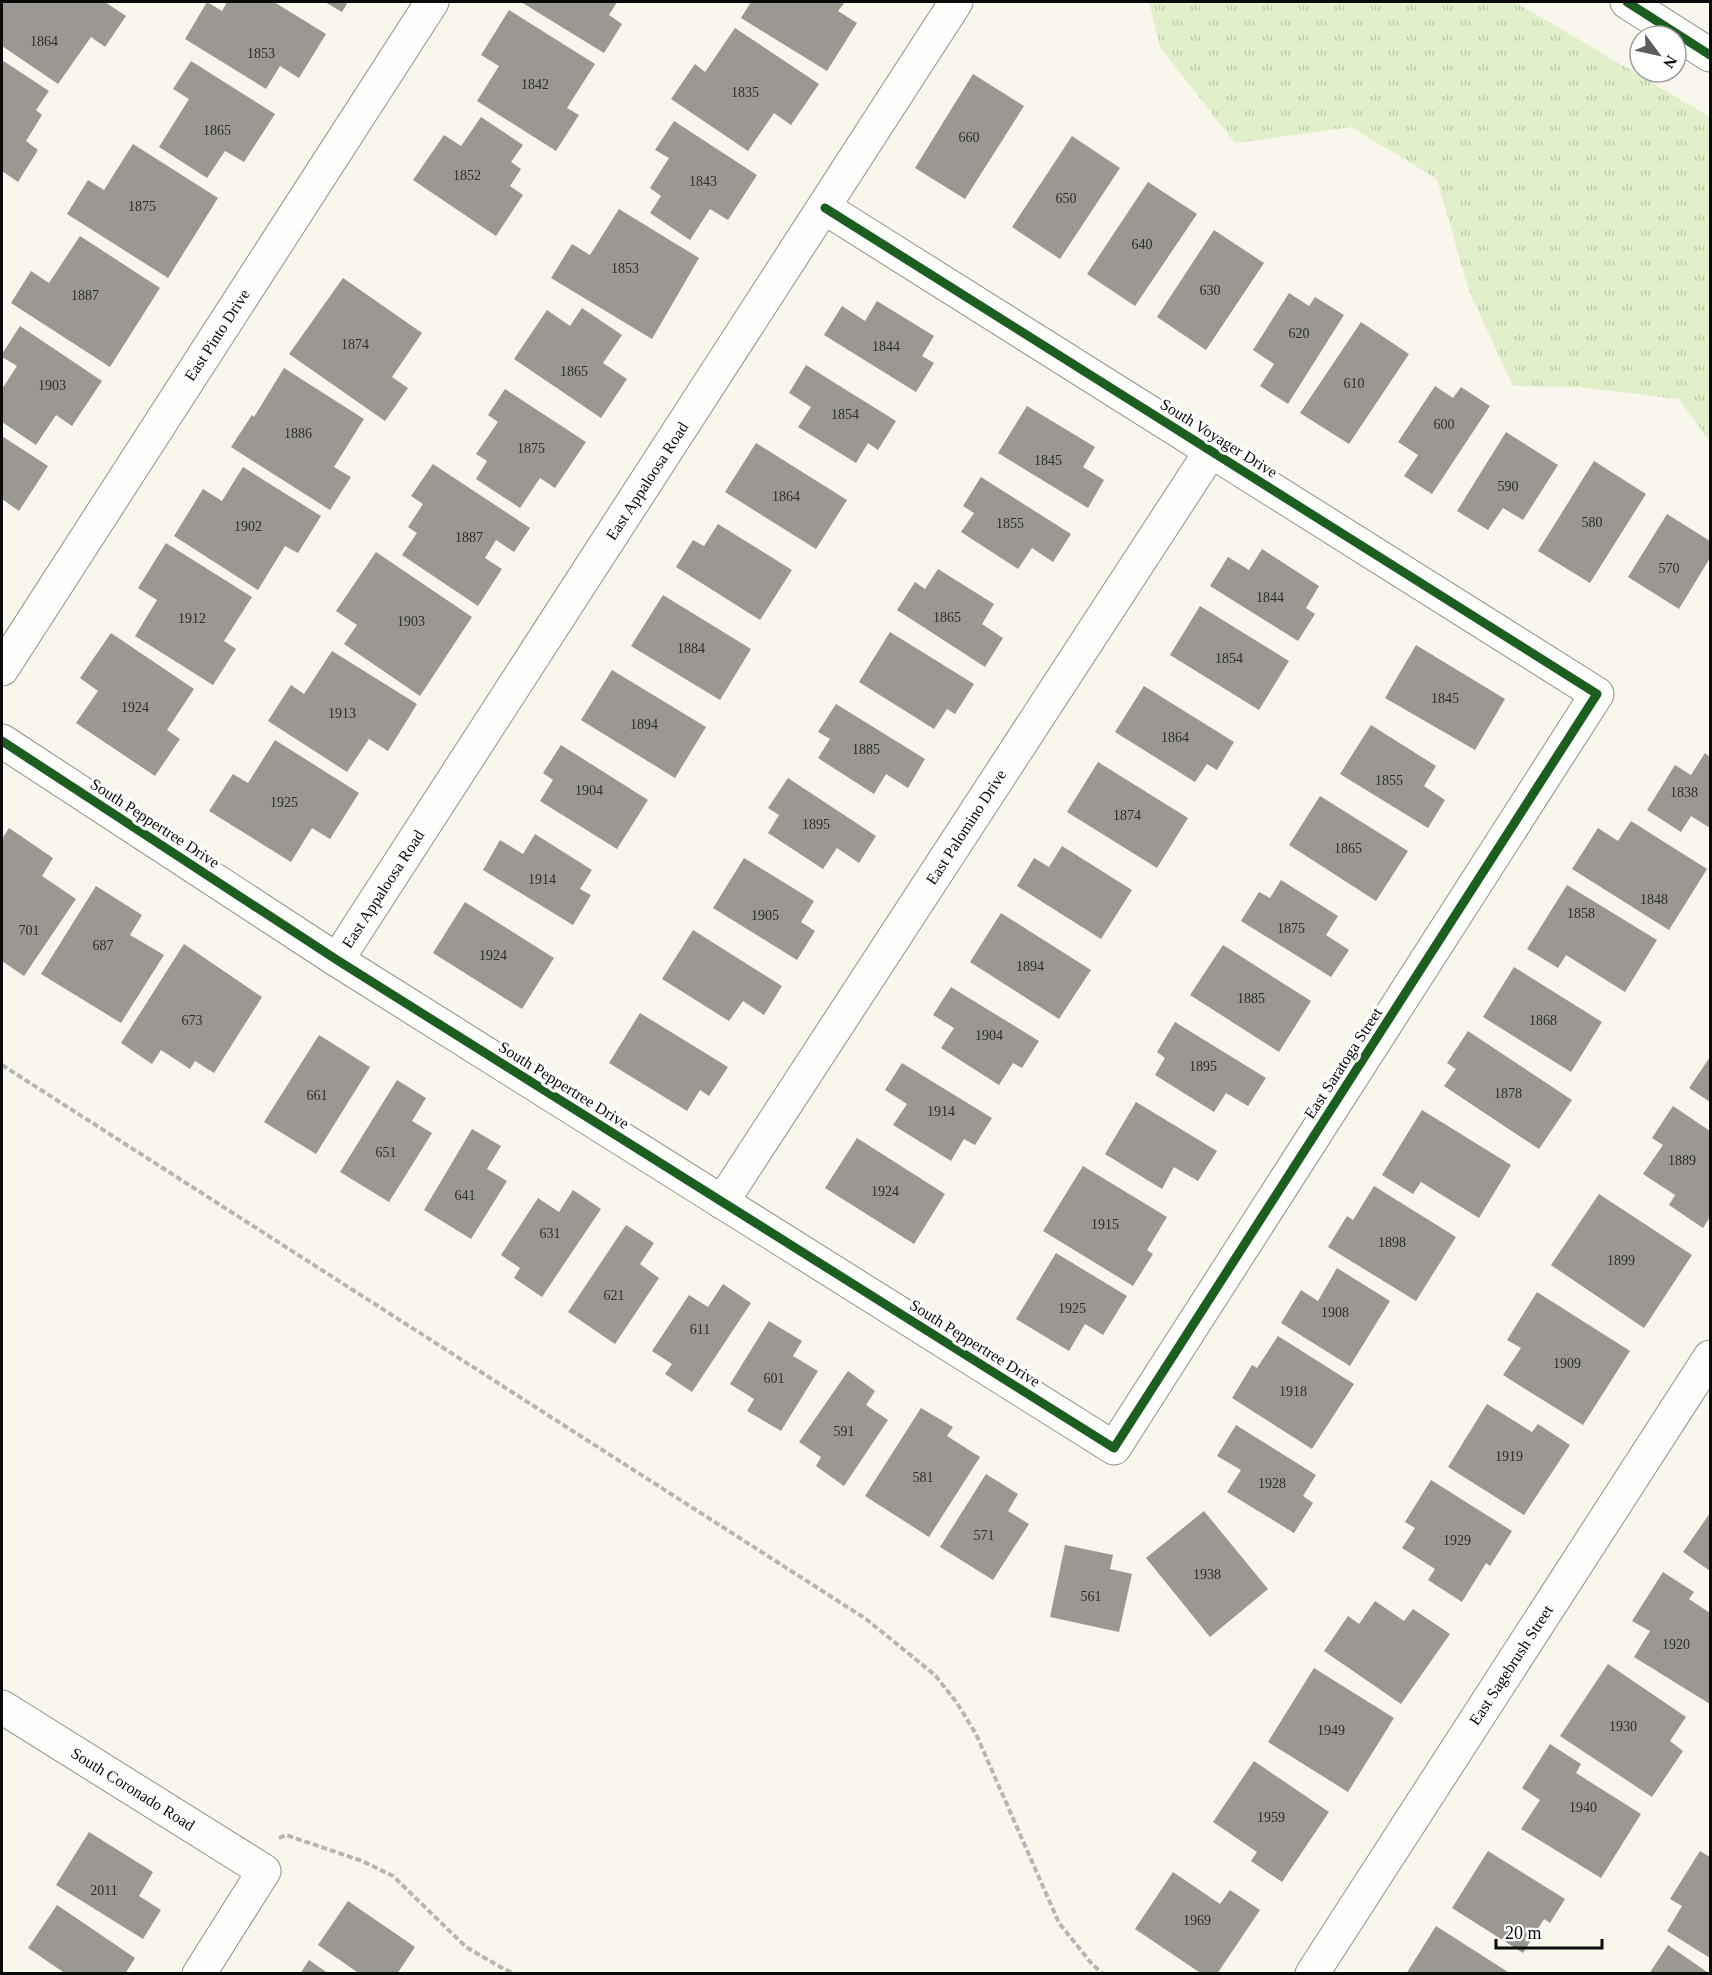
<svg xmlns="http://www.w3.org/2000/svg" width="1712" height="1975" font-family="'Times New Roman',serif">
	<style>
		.grass { fill: url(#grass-tufts) }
		.building { fill: #9b9893 }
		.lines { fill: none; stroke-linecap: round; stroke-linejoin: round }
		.minor-casing { stroke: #92908c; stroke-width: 35 }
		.path { stroke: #b7b6b5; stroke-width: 4; stroke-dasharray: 6 3; stroke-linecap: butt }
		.minor { stroke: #fefefc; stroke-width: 33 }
		.cycleway-casing { stroke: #fff; stroke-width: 13 }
		.cycleway { stroke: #1b5e20; stroke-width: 9 }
		.labels { text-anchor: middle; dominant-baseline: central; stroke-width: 6; stroke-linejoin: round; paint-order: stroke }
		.number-label { font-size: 14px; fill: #2e2e2c }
		.street-label { font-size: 16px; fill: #0a0a0a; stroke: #fff }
	</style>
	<defs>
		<pattern id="grass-tufts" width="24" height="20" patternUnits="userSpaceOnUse" patternTransform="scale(1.5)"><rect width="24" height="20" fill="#e1efca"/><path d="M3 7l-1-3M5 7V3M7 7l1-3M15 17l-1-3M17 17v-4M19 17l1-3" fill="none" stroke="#c0ccac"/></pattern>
	</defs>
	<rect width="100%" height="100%" fill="#f9f6ec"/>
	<polygon class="grass" points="1149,2 1515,2 1710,117 1710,442 1679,399 1578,387 1513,386 1469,291 1437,179 1351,127 1235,143 1160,47"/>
	<g class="building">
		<polygon points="2,2 105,2 126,16 105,47 91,37 58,84 2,46"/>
		<polygon points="207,2 222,11 227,2 274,2 326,34 299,78 280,66 266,89 185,39"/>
		<polygon points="325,2 348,2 342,12"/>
		<polygon points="521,2 617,2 609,15 622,24 604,53"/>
		<polygon points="751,2 845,2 838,11 857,23 827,71 741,18"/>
		<polygon points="509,10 595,64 567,108 579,115 556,151 477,101 499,66 481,55"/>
		<polygon points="735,28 819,84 791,125 774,113 748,151 671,99 695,64 705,72"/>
		<polygon points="2,60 49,91 36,110 42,115 26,141 38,150 18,182 2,171"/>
		<polygon points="191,61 275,114 244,162 225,151 207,178 159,147 189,99 173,89"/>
		<polygon points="973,74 1024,106 965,199 915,168"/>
		<polygon points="481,117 523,145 511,162 521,169 510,186 523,195 496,236 413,180 444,135 461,146"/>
		<polygon points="674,121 757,175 728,220 710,209 690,240 650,213 661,196 650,188 669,158 655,150"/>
		<polygon points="1072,136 1120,168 1060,259 1012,227"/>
		<polygon points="133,144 218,198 168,278 67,214 88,180 104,190"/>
		<polygon points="1148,182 1197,214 1135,306 1087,274"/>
		<polygon points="619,209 699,258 652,339 551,278 572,244 590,255"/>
		<polygon points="1214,230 1264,263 1206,350 1157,317"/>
		<polygon points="80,236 160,288 110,367 11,303 31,271 49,283"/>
		<polygon points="343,278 422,333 392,377 408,388 385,421 289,354"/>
		<polygon points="1289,293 1309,306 1315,297 1344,315 1288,404 1260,386 1274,364 1253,350"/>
		<polygon points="877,301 934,336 922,356 934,363 916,392 824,335 842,306 865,321"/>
		<polygon points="582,308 622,335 603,363 627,379 601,418 514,359 547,310 570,326"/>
		<polygon points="1361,322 1409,354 1349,444 1300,413"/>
		<polygon points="20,326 102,381 72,426 56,415 36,445 2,422 2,389 17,366 2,357 2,354"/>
		<polygon points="806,365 896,421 878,450 868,443 856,463 798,427 811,407 789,393"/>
		<polygon points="284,368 364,419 334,467 351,477 330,510 231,447 252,415 254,417"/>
		<polygon points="1435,386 1453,398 1461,387 1490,406 1432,494 1404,476 1418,455 1398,442"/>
		<polygon points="505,389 586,442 555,488 540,478 520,508 476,479 487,461 476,454 498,422 488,415"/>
		<polygon points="1027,406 1095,447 1083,467 1104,480 1088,508 998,453"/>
		<polygon points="1506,432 1558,465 1523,520 1503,508 1488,530 1457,511"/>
		<polygon points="2,436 48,466 19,511 2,499"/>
		<polygon points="756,443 847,500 816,549 725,492"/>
		<polygon points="1594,461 1646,494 1590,583 1538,551"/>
		<polygon points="433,464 530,528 514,552 496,540 485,558 502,569 478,606 402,555 417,533 408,527 423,504 411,496"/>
		<polygon points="243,467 321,516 298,553 285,546 258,590 174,536 203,489 222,501"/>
		<polygon points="981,477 1071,534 1053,562 1032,548 1018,569 961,532 974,513 963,506"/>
		<polygon points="1667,514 1710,541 1710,558 1679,609 1628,577"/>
		<polygon points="718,524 792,570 760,620 676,567 693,540 704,546"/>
		<polygon points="166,543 252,597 224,641 236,649 213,685 135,636 157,600 138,588"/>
		<polygon points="1262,549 1319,586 1306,608 1315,614 1298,641 1210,586 1228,557 1249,570"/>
		<polygon points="376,552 472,617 420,696 344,644 357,625 336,611"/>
		<polygon points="938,569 994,604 982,624 1003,638 985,667 897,610 915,582 925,589"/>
		<polygon points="663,595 751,649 720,700 631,646"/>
		<polygon points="1200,606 1289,661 1259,710 1170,655"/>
		<polygon points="890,632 974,684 955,714 947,709 934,729 859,682"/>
		<polygon points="111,633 194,689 167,730 180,739 155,776 76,723 98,691 80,678"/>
		<polygon points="1416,645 1505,699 1475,750 1385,698"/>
		<polygon points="332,651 417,704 388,751 369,739 347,772 268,721 291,685 304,694"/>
		<polygon points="612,670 706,727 675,778 581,720"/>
		<polygon points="1144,686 1234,742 1217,770 1207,764 1195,782 1115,732"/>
		<polygon points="836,704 925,759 908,788 886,774 874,794 818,758 830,739 818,732"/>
		<polygon points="1371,725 1436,766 1424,786 1445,800 1428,828 1340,774"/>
		<polygon points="275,740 359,793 330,839 312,828 291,862 209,811 233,774 248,783"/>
		<polygon points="561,745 648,800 617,849 540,801 553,780 543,773"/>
		<polygon points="1705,753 1710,757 1710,828 1691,816 1681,832 1647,810 1675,765 1691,775"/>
		<polygon points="1098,762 1188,818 1157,868 1067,812"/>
		<polygon points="788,778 876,836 859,863 837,848 823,869 768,833 779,815 768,808"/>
		<polygon points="1320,796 1408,851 1376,901 1289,845"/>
		<polygon points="1631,821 1707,869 1669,930 1572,869 1598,828 1618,841"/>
		<polygon points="9,828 53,858 42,876 76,899 24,976 2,961 2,839"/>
		<polygon points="535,834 592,870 580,889 591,895 573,925 483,870 500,840 523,854"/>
		<polygon points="1062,846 1132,890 1101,939 1017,886 1034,858 1049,867"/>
		<polygon points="744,858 814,901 801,922 815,931 797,960 713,908"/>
		<polygon points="1281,880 1338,916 1326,935 1349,950 1331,977 1241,921 1259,892 1270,898"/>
		<polygon points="1567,885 1657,940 1625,992 1566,955 1558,968 1527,949"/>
		<polygon points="96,886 142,915 130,935 164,955 121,1023 41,974"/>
		<polygon points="465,902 554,958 522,1009 433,953"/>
		<polygon points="1001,913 1091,970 1059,1019 970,962"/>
		<polygon points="693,930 782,986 764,1015 743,1001 729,1021 662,979"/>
		<polygon points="184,944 262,997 214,1073 195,1061 190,1069 161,1050 152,1064 121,1043"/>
		<polygon points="1223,945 1311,1001 1279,1052 1190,995"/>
		<polygon points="1514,967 1602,1022 1571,1072 1483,1017"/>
		<polygon points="951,987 1039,1041 1022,1068 1013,1063 999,1085 941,1048 954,1028 933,1015"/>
		<polygon points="640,1013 728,1067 709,1096 700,1090 687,1111 609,1063"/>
		<polygon points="1175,1022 1266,1078 1248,1106 1226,1093 1214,1112 1155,1075 1165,1058 1157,1052"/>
		<polygon points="1468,1031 1572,1100 1539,1149 1444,1086 1456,1069 1447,1063"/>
		<polygon points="319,1035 370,1067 316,1154 264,1122"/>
		<polygon points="1710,1057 1710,1102 1689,1088"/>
		<polygon points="902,1063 992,1118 975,1145 964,1139 951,1161 893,1125 907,1104 885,1090"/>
		<polygon points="397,1080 426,1098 412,1121 432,1133 389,1202 340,1172"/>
		<polygon points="1136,1102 1217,1151 1198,1181 1174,1167 1162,1189 1105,1154"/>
		<polygon points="1673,1106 1710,1131 1710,1217 1703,1228 1669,1205 1675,1195 1643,1174 1663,1145 1652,1138"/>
		<polygon points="1422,1110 1511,1165 1479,1218 1421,1182 1413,1194 1382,1175"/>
		<polygon points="472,1129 501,1146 487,1169 507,1181 471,1239 424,1210"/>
		<polygon points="857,1138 945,1194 914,1244 825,1188"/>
		<polygon points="1083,1166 1167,1217 1147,1250 1153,1254 1133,1286 1043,1231"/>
		<polygon points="1374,1186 1456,1237 1416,1301 1328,1247 1347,1216 1353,1220"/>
		<polygon points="573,1190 601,1209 542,1297 514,1278 520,1268 501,1255 538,1198 559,1212"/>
		<polygon points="1599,1194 1692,1255 1644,1328 1551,1265"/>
		<polygon points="626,1225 654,1243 640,1264 659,1278 615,1344 568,1312"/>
		<polygon points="1056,1253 1127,1296 1103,1335 1085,1324 1069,1351 1016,1319"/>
		<polygon points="1337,1268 1390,1301 1350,1366 1281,1323 1301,1290 1318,1301"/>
		<polygon points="723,1284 751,1303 692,1392 665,1374 672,1364 652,1351 689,1295 708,1307"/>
		<polygon points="1537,1292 1630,1351 1583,1425 1503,1375 1521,1348 1507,1340"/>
		<polygon points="769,1321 802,1341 793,1356 818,1371 781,1431 747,1411 754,1399 730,1384"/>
		<polygon points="1278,1336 1354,1384 1312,1449 1232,1398 1252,1365 1257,1368"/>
		<polygon points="848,1371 875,1391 866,1405 888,1420 844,1486 816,1466 821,1457 799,1442"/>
		<polygon points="1487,1404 1532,1432 1538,1424 1570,1445 1524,1515 1448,1467"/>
		<polygon points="921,1408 953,1427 947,1436 980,1457 929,1537 865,1496"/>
		<polygon points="1236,1425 1316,1475 1303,1496 1313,1503 1294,1533 1227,1492 1241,1470 1217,1456"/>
		<polygon points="986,1474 1018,1494 1008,1511 1029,1524 993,1580 940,1547"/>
		<polygon points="1431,1480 1512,1531 1490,1566 1486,1563 1462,1602 1428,1580 1435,1569 1402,1548 1415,1528 1405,1522"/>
		<polygon points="1204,1511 1268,1589 1210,1637 1146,1558"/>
		<polygon points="1710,1513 1710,1571 1683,1552"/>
		<polygon points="1065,1545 1113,1555 1110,1569 1132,1574 1119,1632 1050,1617"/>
		<polygon points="1663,1572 1694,1592 1689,1599 1710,1613 1710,1704 1634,1657 1650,1631 1632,1621"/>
		<polygon points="1375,1601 1404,1621 1413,1609 1450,1634 1401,1704 1324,1651 1348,1616 1359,1624"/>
		<polygon points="1608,1664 1686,1717 1670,1741 1683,1751 1652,1797 1560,1736"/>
		<polygon points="1314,1668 1394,1718 1348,1792 1268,1742"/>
		<polygon points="1550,1744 1581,1764 1576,1773 1641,1814 1601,1878 1521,1829 1540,1800 1522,1788"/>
		<polygon points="1254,1761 1329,1812 1282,1882 1251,1861 1257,1852 1213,1822"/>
		<polygon points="89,1832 153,1872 139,1896 161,1910 143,1939 56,1885"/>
		<polygon points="1488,1851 1565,1899 1550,1923 1544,1919 1523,1953 1452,1908"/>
		<polygon points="1700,1851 1710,1857 1710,1958 1667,1931 1682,1906 1670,1899"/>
		<polygon points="1173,1872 1220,1904 1230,1890 1260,1910 1217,1974 1202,1974 1135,1929"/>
		<polygon points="348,1901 415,1947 397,1974 360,1974 318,1945"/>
		<polygon points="57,1905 135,1958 125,1974 66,1974 28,1948"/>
		<polygon points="1436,1926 1511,1974 1406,1974"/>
		<polygon points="1668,1945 1710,1974 1649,1974"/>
		<polygon points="309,1960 329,1974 300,1974"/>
	</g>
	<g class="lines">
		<defs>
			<g id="minor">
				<polyline points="1627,2 1710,55"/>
				<polyline points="2,669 432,2"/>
				<polyline points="2,741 337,960 1114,1448 1597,694 825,208"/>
				<polyline points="337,960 956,2"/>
				<polyline points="722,1202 1211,451"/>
				<polyline points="2,1707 264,1871 199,1974"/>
				<polyline points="1312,1974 1710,1357"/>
			</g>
		</defs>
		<use href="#minor" class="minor-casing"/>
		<g class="path">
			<polyline points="2,1065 866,1619 935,1675 957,1703 976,1734 1059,1923 1092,1964 1103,1974"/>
			<polyline points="279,1838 286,1835 362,1861 393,1876 466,1947 504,1969 516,1974"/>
		</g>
		<use href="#minor" class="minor"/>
		<defs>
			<g id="cycleway">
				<polyline points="1627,2 1710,55"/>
				<polyline points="2,741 337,960 1114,1448 1597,694 825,208"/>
			</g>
		</defs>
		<use href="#cycleway" class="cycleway-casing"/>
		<use href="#cycleway" class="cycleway"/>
	</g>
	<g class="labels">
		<g class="number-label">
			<text x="44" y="41">1864</text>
			<text x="261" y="53">1853</text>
			<text x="535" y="84">1842</text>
			<text x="745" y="92">1835</text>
			<text x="217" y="130">1865</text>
			<text x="969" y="137">660</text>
			<text x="467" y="175">1852</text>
			<text x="703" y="181">1843</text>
			<text x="1066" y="198">650</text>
			<text x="142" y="206">1875</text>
			<text x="1142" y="244">640</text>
			<text x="625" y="268">1853</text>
			<text x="1210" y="290">630</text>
			<text x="85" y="295">1887</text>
			<text x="1299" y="333">620</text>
			<text x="355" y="344">1874</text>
			<text x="886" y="346">1844</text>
			<text x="574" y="371">1865</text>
			<text x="1354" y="383">610</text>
			<text x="52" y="385">1903</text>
			<text x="845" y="414">1854</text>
			<text x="1444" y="424">600</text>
			<text x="298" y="433">1886</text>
			<text x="531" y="448">1875</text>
			<text x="1048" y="460">1845</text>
			<text x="1508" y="486">590</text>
			<text x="786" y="496">1864</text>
			<text x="1592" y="522">580</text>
			<text x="1010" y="523">1855</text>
			<text x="248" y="526">1902</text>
			<text x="469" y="537">1887</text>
			<text x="1669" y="568">570</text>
			<text x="1270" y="597">1844</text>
			<text x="947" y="617">1865</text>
			<text x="192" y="618">1912</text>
			<text x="411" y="621">1903</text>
			<text x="691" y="648">1884</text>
			<text x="1229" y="658">1854</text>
			<text x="1445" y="698">1845</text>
			<text x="135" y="707">1924</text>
			<text x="342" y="713">1913</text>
			<text x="644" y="724">1894</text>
			<text x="1175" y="737">1864</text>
			<text x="866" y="749">1885</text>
			<text x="1389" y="780">1855</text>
			<text x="589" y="790">1904</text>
			<text x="1684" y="792">1838</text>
			<text x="284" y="802">1925</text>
			<text x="1127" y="815">1874</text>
			<text x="816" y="824">1895</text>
			<text x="1348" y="848">1865</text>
			<text x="542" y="879">1914</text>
			<text x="1654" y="899">1848</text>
			<text x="1581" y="913">1858</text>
			<text x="765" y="915">1905</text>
			<text x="1291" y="928">1875</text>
			<text x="29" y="930">701</text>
			<text x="103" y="945">687</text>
			<text x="493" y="955">1924</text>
			<text x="1030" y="966">1894</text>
			<text x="1251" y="998">1885</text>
			<text x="192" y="1020">673</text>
			<text x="1543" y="1020">1868</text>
			<text x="989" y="1035">1904</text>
			<text x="1203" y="1066">1895</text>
			<text x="1508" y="1093">1878</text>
			<text x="317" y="1095">661</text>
			<text x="941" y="1111">1914</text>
			<text x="386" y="1152">651</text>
			<text x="1682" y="1160">1889</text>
			<text x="885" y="1191">1924</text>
			<text x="465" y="1195">641</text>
			<text x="1105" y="1224">1915</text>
			<text x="550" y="1233">631</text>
			<text x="1392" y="1242">1898</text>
			<text x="1621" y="1260">1899</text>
			<text x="614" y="1295">621</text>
			<text x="1072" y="1308">1925</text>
			<text x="1335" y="1312">1908</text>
			<text x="700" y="1329">611</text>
			<text x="1567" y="1363">1909</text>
			<text x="774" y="1378">601</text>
			<text x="1293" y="1391">1918</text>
			<text x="844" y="1431">591</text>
			<text x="1509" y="1456">1919</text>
			<text x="923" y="1477">581</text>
			<text x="1272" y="1483">1928</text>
			<text x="984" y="1535">571</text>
			<text x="1457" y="1540">1929</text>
			<text x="1207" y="1574">1938</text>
			<text x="1091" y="1596">561</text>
			<text x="1676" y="1644">1920</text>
			<text x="1623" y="1726">1930</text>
			<text x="1331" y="1730">1949</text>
			<text x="1583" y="1807">1940</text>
			<text x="1271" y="1817">1959</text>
			<text x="104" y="1890">2011</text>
			<text x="1197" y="1920">1969</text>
		</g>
		<g class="street-label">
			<text transform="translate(217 335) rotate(-57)">East Pinto Drive</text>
			<text transform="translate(1219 438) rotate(32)">South Voyager Drive</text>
			<text transform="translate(647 481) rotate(-57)">East Appaloosa Road</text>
			<text transform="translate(155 823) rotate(33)">South Peppertree Drive</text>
			<text transform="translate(966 827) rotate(-57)">East Palomino Drive</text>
			<text transform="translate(383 889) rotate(-57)">East Appaloosa Road</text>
			<text transform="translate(1343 1063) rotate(-57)">East Saratoga Street</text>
			<text transform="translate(564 1085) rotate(32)">South Peppertree Drive</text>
			<text transform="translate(975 1343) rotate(32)">South Peppertree Drive</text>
			<text transform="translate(1511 1665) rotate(-57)">East Sagebrush Street</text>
			<text transform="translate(133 1789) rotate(32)">South Coronado Road</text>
		</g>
	</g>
	<rect width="1712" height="1975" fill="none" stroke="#0a0a0a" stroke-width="6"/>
	<g transform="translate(1658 54) rotate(123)"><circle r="28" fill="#ffffff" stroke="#9d9d9d" stroke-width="1.5"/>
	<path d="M0-4.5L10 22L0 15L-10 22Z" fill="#5e5d59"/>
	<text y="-9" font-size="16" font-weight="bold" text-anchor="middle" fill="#0a0a0a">N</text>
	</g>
	<path d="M1496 1939v9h106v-9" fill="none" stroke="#0a0a0a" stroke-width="3"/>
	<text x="1505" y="1939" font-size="18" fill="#0a0a0a" stroke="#ffffff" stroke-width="4.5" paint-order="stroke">20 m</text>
</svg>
